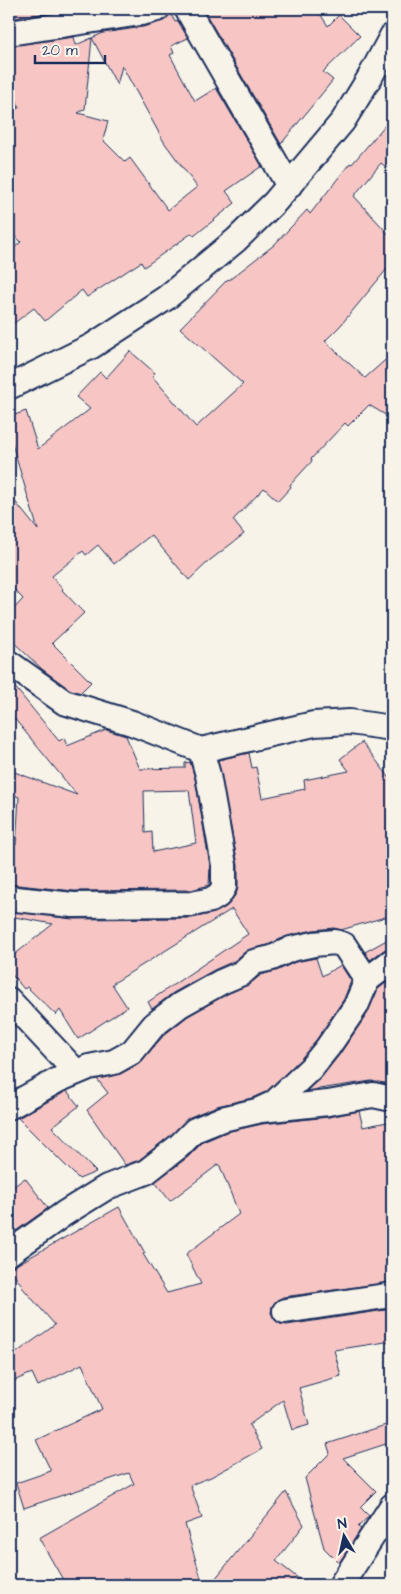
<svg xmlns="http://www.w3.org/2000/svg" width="401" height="1594" font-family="'Architects Daughter',sans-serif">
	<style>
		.building { fill: #f7c6c4; stroke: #1b2f5e; fill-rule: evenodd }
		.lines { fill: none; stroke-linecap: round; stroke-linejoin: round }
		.street-casing { stroke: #1b2f5e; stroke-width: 28 }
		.street { stroke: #f7f3e8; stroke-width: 24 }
	</style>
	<rect width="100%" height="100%" fill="#f7f3e8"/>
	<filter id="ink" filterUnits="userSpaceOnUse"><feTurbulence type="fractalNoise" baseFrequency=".02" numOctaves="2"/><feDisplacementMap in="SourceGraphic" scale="10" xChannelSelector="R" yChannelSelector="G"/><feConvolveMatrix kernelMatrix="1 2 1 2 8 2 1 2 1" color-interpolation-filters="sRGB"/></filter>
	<g filter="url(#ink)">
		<g class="building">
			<polygon points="9,9 66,9 66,10 9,19"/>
			<polygon points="203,9 317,9 328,26 339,15 360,36 323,72 333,80 281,144"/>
			<path d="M170,12L175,22L178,21L188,38L171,46L174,53L170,55L195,101L216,88L262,166L226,191L235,203L194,236L192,233L144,267L141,262L87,297L82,290L45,321L34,308L9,327V252L21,242L9,229V111L19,108L9,73V46L74,37L76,45L103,33L143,27L160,22L167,18ZM92,38L117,85L122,66L164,142L197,187L168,210L130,158L125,162L103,140L108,121L78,113L85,109Z"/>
			<polygon points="392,117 392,172 381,163 354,196 392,238 392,263 340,326 325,341 365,378 392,354 392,419 369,405 348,426 345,423 311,459 312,461 290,485 291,487 278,501 264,488 233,520 244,534 209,561 189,580 151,535 114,564 98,545 86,555 83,551 52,576 63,589 62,590 84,613 52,643 91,682 80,693 70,690 42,669 9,638 9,614 23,599 9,584 9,494 38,530 9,434 9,417 26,411 38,449 90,409 76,397 100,372 106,378 130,351 155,373 152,376 196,427 243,384 180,328 228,279 229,280 274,245 307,210 310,214 350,163 352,164"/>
			<path d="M9,680L59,741L64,738L67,746L106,730L126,736L140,769L185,768V763L190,762L195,778L210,866L209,885L191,890L74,891L9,884V840L16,845L19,797L9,793V770L77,795L9,712ZM189,790L196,843L153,852L152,832L145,833L144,791Z"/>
			<polygon points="362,742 392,781 392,915 341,930 334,928 313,930 288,936 268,945 251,949 245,952 234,961 214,970 173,993 152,1009 148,1002 248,934 232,909 112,984 127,1007 78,1039 60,1010 56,1015 27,987 24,989 9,971 9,959 53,924 9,916 9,911 73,919 192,918 214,913 226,907 236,894 238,888 238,865 218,760 249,753 252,768 256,767 262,798 305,789 304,780 349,771 340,759"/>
			<polygon points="392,937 392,948 384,950 370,960 365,952"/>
			<polygon points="316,958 322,976 341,965 351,981 344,999 317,1039 301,1059 266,1092 252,1098 217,1106 190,1117 170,1136 139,1160 125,1165 87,1110 108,1093 97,1079 120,1074 139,1064 164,1035 188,1016 227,994 248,985 261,975 278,970 295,962"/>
			<polygon points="392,978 392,1084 371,1081 306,1091 322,1077 339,1055 367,1014 378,989"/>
			<polygon points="67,1091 79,1106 52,1127 96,1172 79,1179 18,1118"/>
			<polygon points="359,1111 363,1127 392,1121 392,1282 283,1297 276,1301 272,1306 271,1313 275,1320 280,1324 287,1325 392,1309 392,1341 334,1350 341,1376 299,1388 309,1425 292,1430 283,1400 249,1425 262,1449 211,1477 190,1485 202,1518 185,1524 203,1585 66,1585 39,1538 134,1484 129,1473 24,1508 16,1483 51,1471 36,1440 102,1409 82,1364 38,1386 32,1373 9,1383 9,1358 55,1325 21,1286 22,1285 9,1269 119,1207 145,1253 143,1254 167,1293 201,1284 186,1254 239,1214 219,1164 170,1201 155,1182 188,1157 203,1142 226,1132 262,1124 329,1117"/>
			<polygon points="25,1178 48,1208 9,1236 9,1190"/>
			<polygon points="392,1423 392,1442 343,1458 376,1491 360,1507 369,1516 358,1527 361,1529 339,1563 324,1548 305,1478 330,1453 327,1444"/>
			<polygon points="286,1492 304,1525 276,1561 307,1585 210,1585"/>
		</g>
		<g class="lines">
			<defs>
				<g id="street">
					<polyline points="187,9 289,186"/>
					<polyline points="9,33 141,13 157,9"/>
					<polyline points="9,387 92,346 166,298 236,240 275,202 343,121 370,77 392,36"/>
					<polyline points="9,663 64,702 132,723 201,750 314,724 350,722 392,728"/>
					<polyline points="9,897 16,899 73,905 192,904 211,900 219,895 224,887 224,865 208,775 201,750"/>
					<polyline points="9,1000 76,1072"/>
					<polyline points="9,1107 58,1080 89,1067 114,1062 132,1052 154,1025 180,1005 221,982 242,973 254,962 272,958 291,949 314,944 335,942 344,945 367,980"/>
					<polyline points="261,1110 328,1103 373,1095 392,1099"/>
					<polyline points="9,1253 65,1213 107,1187 146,1172 179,1146 195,1130 222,1119 257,1111 274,1103 311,1068 328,1047 356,1006 367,980 392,961"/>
					<polyline points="285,1311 392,1295"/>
					<polyline points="341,1585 392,1506"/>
				</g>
			</defs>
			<use href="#street" class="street-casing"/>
			<use href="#street" class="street"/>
		</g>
	</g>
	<rect width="401" height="1594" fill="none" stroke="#f7f3e8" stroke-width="30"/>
	<rect x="15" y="15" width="371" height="1564" fill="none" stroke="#1b2f5e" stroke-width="2" filter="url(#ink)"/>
	<g transform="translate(344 1536) rotate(351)" stroke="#f7f3e8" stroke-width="4" paint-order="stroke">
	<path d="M0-4L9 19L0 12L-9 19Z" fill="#1b2f5e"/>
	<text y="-8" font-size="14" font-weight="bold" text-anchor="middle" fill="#1b2f5e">N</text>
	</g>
	<path d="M35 55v8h70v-8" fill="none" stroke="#1b2f5e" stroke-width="2.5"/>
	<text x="42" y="55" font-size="15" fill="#1b2f5e" stroke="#f7f3e8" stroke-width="4" paint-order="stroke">20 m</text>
</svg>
